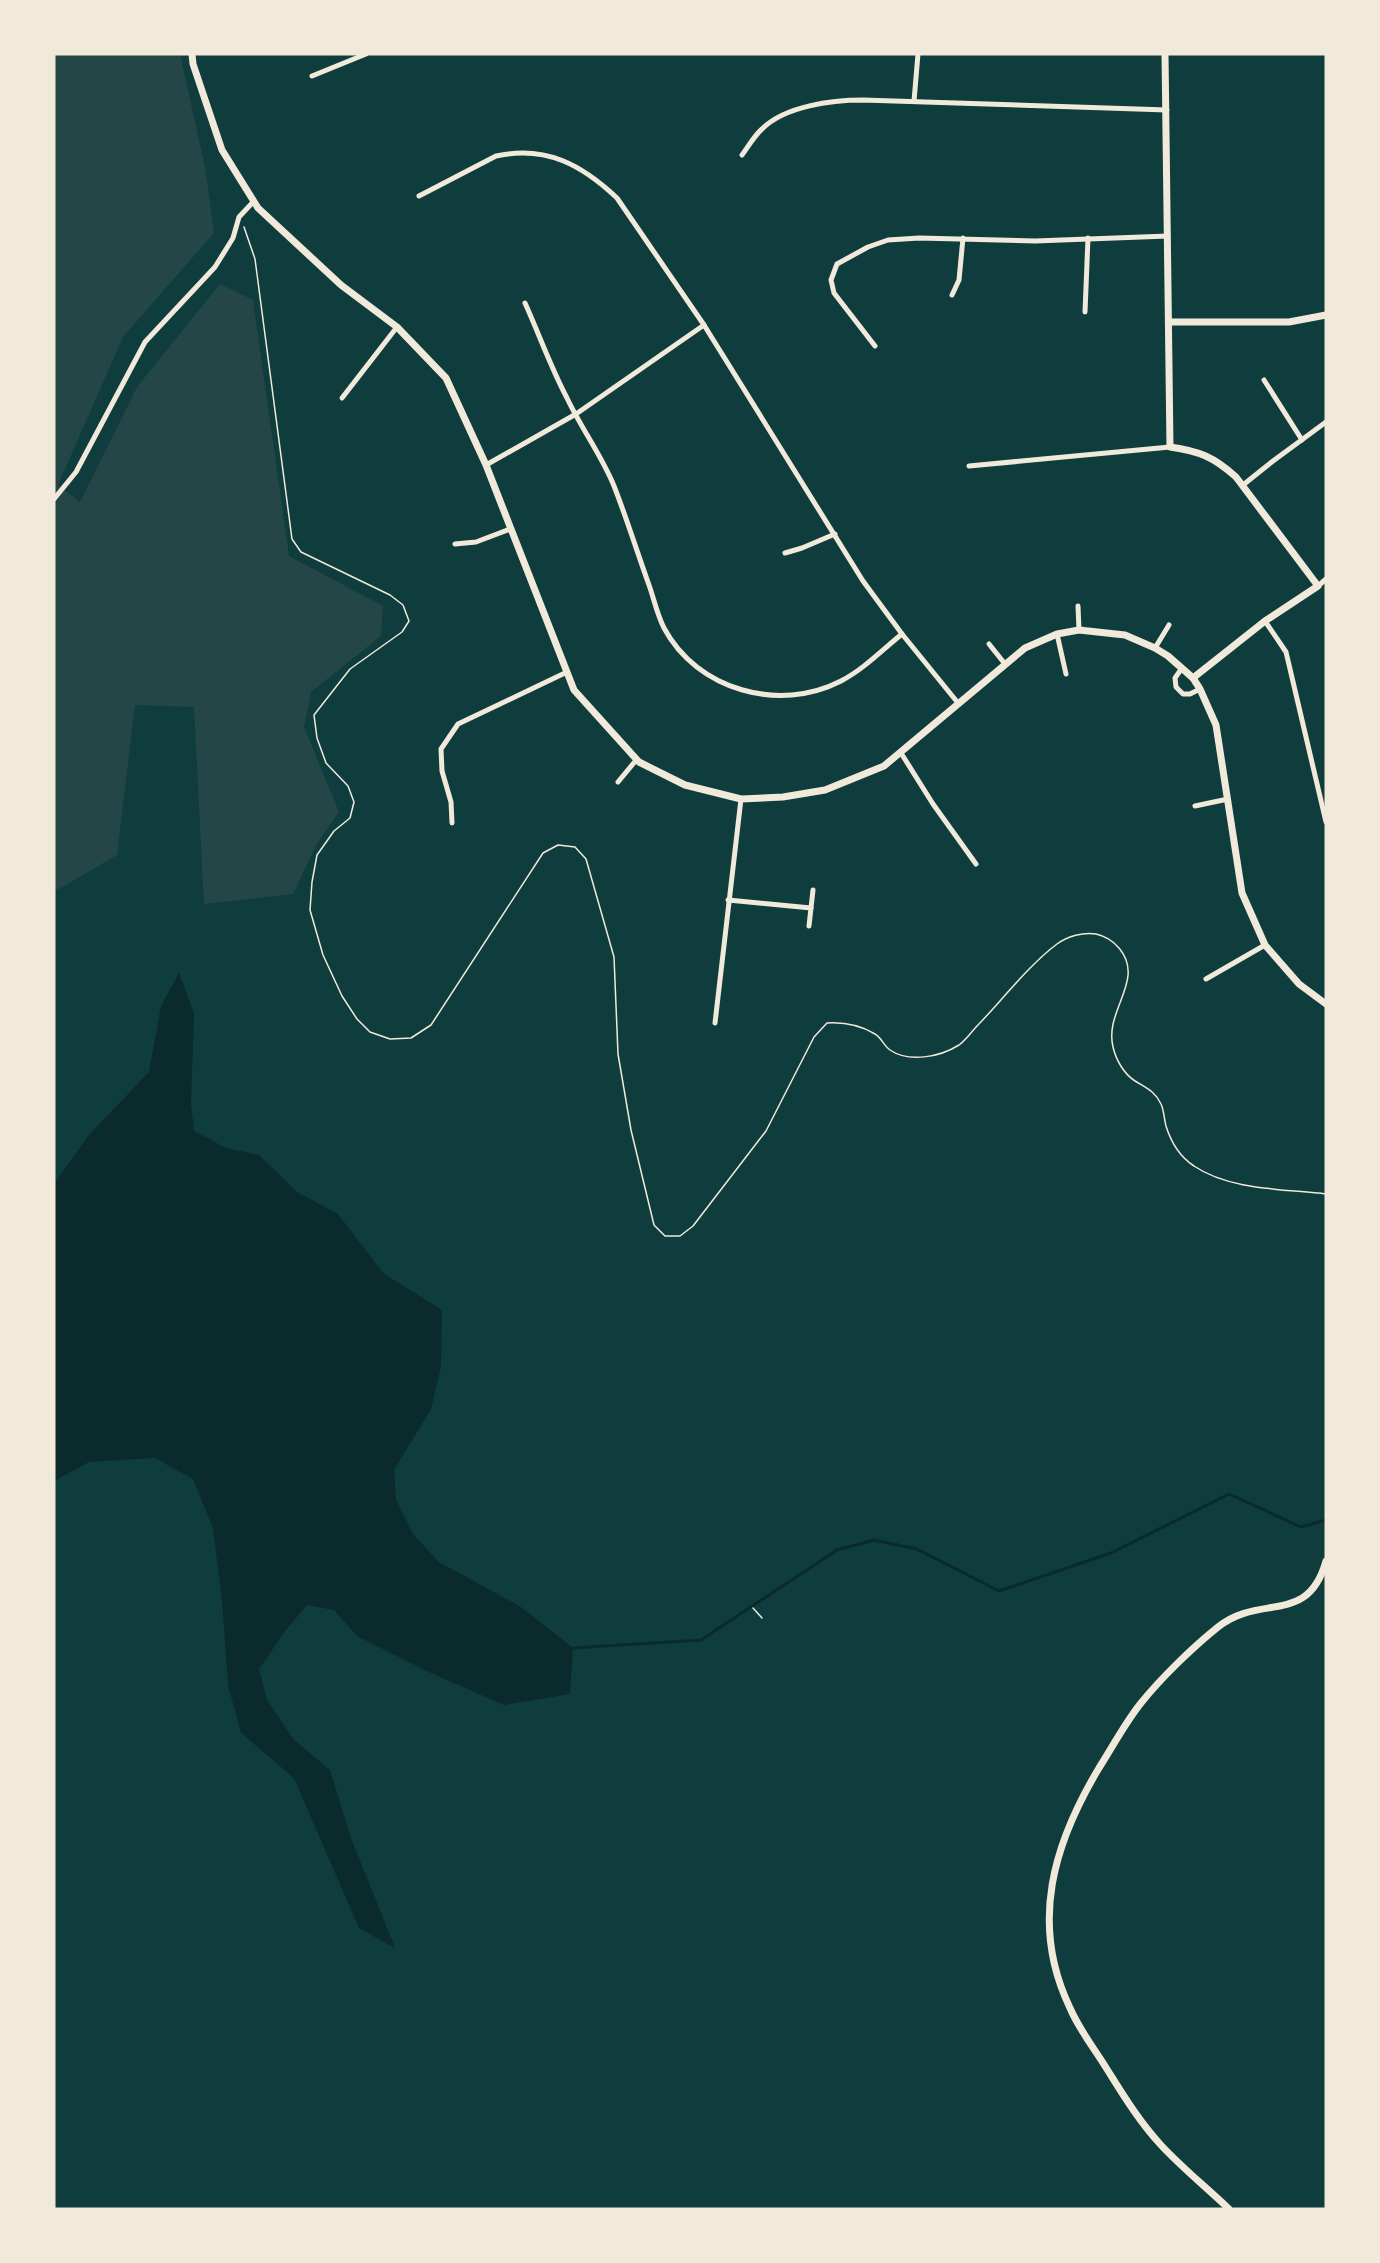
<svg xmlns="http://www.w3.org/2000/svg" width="1380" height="2263" font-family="'Work Sans',sans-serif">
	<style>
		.green { fill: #244646 }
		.water { fill: #0a2a2b }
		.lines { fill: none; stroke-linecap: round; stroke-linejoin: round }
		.stream { stroke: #0a2a2b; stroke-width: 3 }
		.path { stroke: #f1e9da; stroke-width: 1.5 }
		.minor { stroke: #f1e9da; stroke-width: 5 }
		.tertiary { stroke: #f1e9da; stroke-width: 7 }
	</style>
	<rect width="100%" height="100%" fill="#0f3d3e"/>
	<polygon class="green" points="54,54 180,54 205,167 214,233 123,337 58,485 80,502 137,387 220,284 253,300 289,556 383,606 381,636 311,692 304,727 339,812 316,845 293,894 204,904 194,707 135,705 117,855 54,892"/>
	<polygon class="water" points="179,973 194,1013 191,1104 194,1131 226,1148 259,1155 297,1192 338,1214 384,1274 442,1310 441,1367 431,1409 394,1470 396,1499 413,1534 439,1562 521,1607 573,1648 570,1694 504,1705 431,1673 357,1636 334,1610 307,1605 286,1630 259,1669 267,1700 294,1740 330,1770 352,1841 395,1948 359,1928 294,1778 241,1733 228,1685 222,1601 213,1528 193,1479 155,1458 89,1462 54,1481 54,1184 89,1135 149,1072 161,1006"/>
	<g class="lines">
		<polyline class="stream" points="573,1648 701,1640 837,1550 874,1540 917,1549 999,1591 1111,1553 1229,1494 1301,1527 1326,1520"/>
		<g class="path">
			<path d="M244,227L255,259L292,539L301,552L390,595L403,605L409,621L402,632L350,669L314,715L317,738L326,763L348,786L354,802L350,818L334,831L317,855L312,882L310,910L323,955L342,996L357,1019L370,1032L390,1039L411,1038L431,1025L543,853L558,845L575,847L586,859L614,957L618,1054L631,1130L654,1225L665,1236H680L693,1226L766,1131L814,1037L827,1023C844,1022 860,1025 875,1034C881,1037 884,1046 890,1050C909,1063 940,1057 959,1045C966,1040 972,1031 978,1025C1002,1000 1030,964 1057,944C1068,936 1083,932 1096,934C1105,936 1113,941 1119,948C1146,980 1104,1010 1113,1047C1116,1060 1124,1074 1135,1081C1146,1088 1155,1091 1161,1104C1164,1110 1164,1119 1166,1126C1171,1142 1180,1157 1194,1166C1229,1190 1284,1189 1326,1194"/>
			<polyline points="753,1608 762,1618"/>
		</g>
		<g class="minor">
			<polyline points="312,76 366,54"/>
			<polyline points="914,101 918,54"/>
			<path d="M742,155C748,147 754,136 762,129C785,106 832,100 863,100L1167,110"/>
			<path d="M419,196L496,156C546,145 582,165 617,198L704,325L863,581L902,634L958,703"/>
			<polyline points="952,295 959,280 963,238"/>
			<path d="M525,303C539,334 551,368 567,398C581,428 602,456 614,486C627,519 637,552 649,585C654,599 657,614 664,628C697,690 779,713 841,681C864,669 882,650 902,634"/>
			<polyline points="1085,312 1088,238"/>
			<polyline points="875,346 834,293 831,280 837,264 868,247 888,240 919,238 1035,241 1168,236"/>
			<polyline points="1264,380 1302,440"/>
			<polyline points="342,398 397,327"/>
			<polyline points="486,465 576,414 704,325"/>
			<polyline points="969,466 1170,447"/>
			<polyline points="1243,485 1273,461 1326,422"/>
			<polyline points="54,499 76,472 145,342 215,267 233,238 239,217 254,201"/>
			<polyline points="455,544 476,542 510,529"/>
			<polyline points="785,553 802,548 835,534"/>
			<polyline points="1318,586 1326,579"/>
			<polyline points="1078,606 1079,630"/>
			<polyline points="1265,621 1286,652 1326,822"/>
			<polyline points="1057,634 1066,674"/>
			<polyline points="989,644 1005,664"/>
			<polyline points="1155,648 1169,625"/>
			<polyline points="1182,668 1175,678 1176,687 1183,694 1190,694 1200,689"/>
			<polyline points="901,753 933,804 976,864"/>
			<polyline points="618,782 637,759"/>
			<polyline points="1195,806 1228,799"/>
			<polyline points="452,823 451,802 442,771 441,749 458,724 567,672"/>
			<polyline points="728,900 811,908"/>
			<polyline points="809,926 813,890"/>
			<polyline points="1206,979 1265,945"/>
			<polyline points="715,1023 741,799"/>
		</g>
		<g class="tertiary">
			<polyline points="192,54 193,64 222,150 258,208 341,285 397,327 446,378 486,465 574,690 639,762 685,785 741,799 783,797 825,790 884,766 1025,648 1057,634 1079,630 1125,635 1155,648 1168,656 1193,678 1200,689 1216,725 1242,893 1265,945 1299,984 1326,1004"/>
			<path d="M1165,54L1170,447C1199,451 1214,457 1236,477L1318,586L1265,621L1193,678"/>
			<polyline points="1169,322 1289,322 1326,315"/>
			<path d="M1229,2209C1206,2187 1181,2167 1160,2144C1138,2120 1122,2093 1105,2066C1093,2047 1079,2029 1070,2008C1029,1923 1054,1843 1099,1768C1113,1746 1125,1723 1141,1703C1161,1678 1193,1647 1218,1627C1261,1593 1308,1626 1326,1561"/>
		</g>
	</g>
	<rect width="1380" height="2263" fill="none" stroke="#f1e9da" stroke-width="111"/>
</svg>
